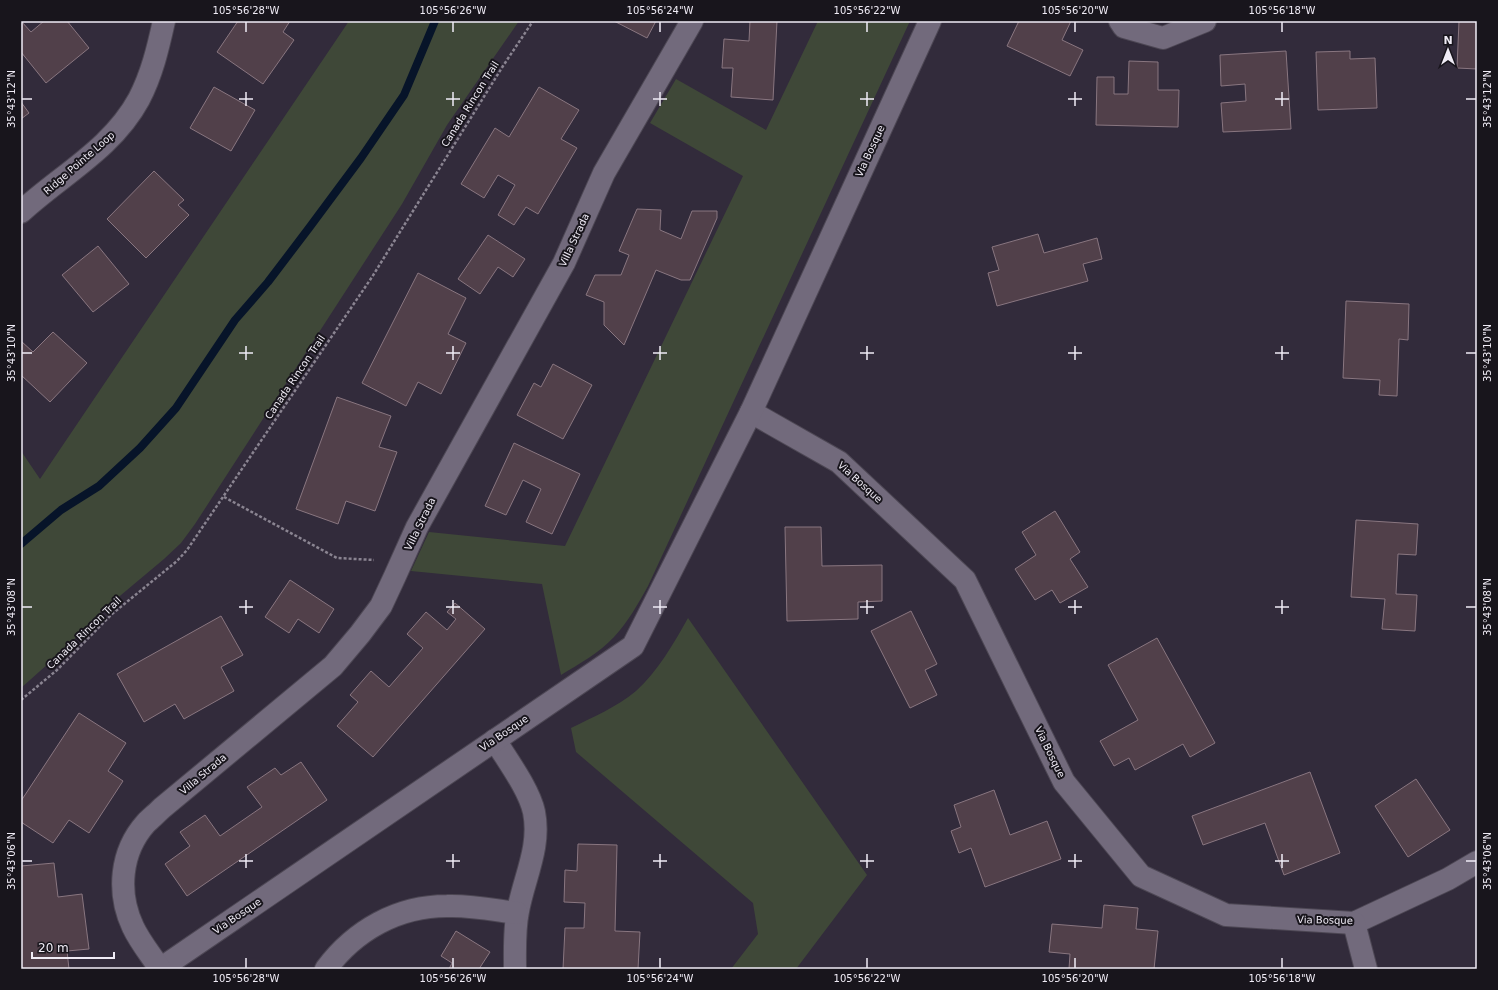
<svg xmlns="http://www.w3.org/2000/svg" width="1498" height="990" font-family="'DejaVu Sans',sans-serif">
	<style>
		.green { fill: #3f4838 }
		.lines { fill: none; stroke-linecap: round; stroke-linejoin: round }
		.stream { stroke: #071429; stroke-width: 8 }
		.building { fill: #51404a; stroke: #897680 }
		.minor-casing { stroke: #4d4754; stroke-width: 24 }
		.path { stroke: #8a8491; stroke-width: 2.5; stroke-dasharray: 3 2; stroke-linecap: butt }
		.minor { stroke: #726a7c; stroke-width: 22 }
		.ticks { fill: none; stroke: #f0ecf6; stroke-width: 1.5 }
		.labels { text-anchor: middle; dominant-baseline: central; stroke-width: 4; stroke-linejoin: round; paint-order: stroke }
		.street-label { font-size: 10px; fill: #f0ecf6; stroke: #18151c }
		.neatline { fill: none; stroke: #f0ecf6; stroke-width: 1.5 }
		.ticks-label { font-size: 10px; text-anchor: middle; fill: #f0ecf6 }
	</style>
	<rect width="100%" height="100%" fill="#322b3b"/>
	<g class="green">
		<polygon points="349,21 519,21 447,125 402,204 195,524 181,543 164,559 96,616 67,647 21,688 21,451 40,479"/>
		<path d="M818,21H910L648,586C638,604 628,622 614,637C599,653 579,664 561,675L542,584L411,571L429,532L565,546L743,176L650,123L676,79L766,130Z"/>
		<path d="M688,618L867,875L796,969H731L758,934L753,903L576,752L571,728C593,717 617,707 636,691C658,671 674,643 688,618Z"/>
	</g>
	<g class="lines">
		<polyline class="stream" points="21,544 61,510 99,486 140,448 176,408 235,320 268,282 309,228 361,158 404,95 435,21"/>
	</g>
	<g class="building">
		<polygon points="21,21 31,32 44,21 67,21 89,48 46,83 21,52"/>
		<polygon points="238,21 290,21 283,32 294,40 263,84 217,52"/>
		<polygon points="614,21 656,21 647,38"/>
		<polygon points="750,21 777,21 773,100 731,97 733,68 722,68 724,39 749,41"/>
		<polygon points="1019,21 1071,21 1062,40 1083,50 1070,76 1007,46"/>
		<polygon points="1459,21 1477,21 1477,69 1457,68"/>
		<polygon points="1286,51 1291,129 1223,132 1221,103 1246,101 1245,84 1221,86 1220,55"/>
		<polygon points="1350,51 1350,59 1375,58 1377,108 1318,110 1316,52"/>
		<polygon points="1129,61 1158,62 1158,90 1179,90 1178,127 1096,125 1097,77 1114,77 1114,94 1128,94"/>
		<polygon points="214,87 255,110 231,151 190,128"/>
		<polygon points="539,87 579,110 561,139 577,148 538,214 526,207 514,225 498,215 515,185 498,175 484,198 461,184 495,128 509,137"/>
		<polygon points="21,102 29,113 21,119"/>
		<polygon points="154,171 184,200 178,205 189,215 146,258 107,219"/>
		<polygon points="637,209 661,210 660,230 681,239 692,211 717,211 717,218 690,280 681,280 656,270 624,345 604,325 604,302 586,295 595,275 621,275 629,255 619,251"/>
		<polygon points="1038,234 1044,253 1097,238 1102,259 1083,264 1088,281 997,306 988,273 999,270 992,247"/>
		<polygon points="488,235 525,259 513,277 498,267 480,294 458,279"/>
		<polygon points="98,246 129,284 93,312 62,275"/>
		<polygon points="418,273 466,298 448,334 466,343 441,394 418,382 406,406 362,383"/>
		<polygon points="1346,301 1409,304 1408,340 1399,339 1397,396 1379,395 1380,380 1343,378"/>
		<polygon points="53,332 87,363 50,402 21,375 21,341 33,352"/>
		<polygon points="553,364 592,385 563,439 517,415 534,383 541,387"/>
		<polygon points="337,397 391,416 379,447 397,452 375,511 346,501 338,524 296,509"/>
		<polygon points="514,443 580,474 552,534 526,522 541,489 523,480 506,515 485,506"/>
		<polygon points="1055,511 1080,552 1070,559 1088,587 1060,603 1052,590 1035,600 1015,569 1036,555 1022,532"/>
		<polygon points="1356,520 1418,524 1416,555 1398,554 1396,594 1417,595 1415,631 1382,629 1385,599 1351,597"/>
		<polygon points="785,527 821,527 822,566 882,565 882,601 858,602 858,619 787,621"/>
		<polygon points="290,580 334,609 319,633 298,619 289,633 265,617"/>
		<polygon points="455,603 485,629 373,757 337,726 358,702 350,695 371,671 389,687 423,648 407,634 426,612 447,630 456,619 447,612"/>
		<polygon points="911,611 937,664 925,670 937,695 910,708 871,631"/>
		<polygon points="221,616 243,655 221,667 234,691 184,719 175,704 144,722 117,674"/>
		<polygon points="1157,638 1215,743 1190,757 1183,744 1135,770 1129,758 1114,766 1100,741 1138,720 1108,665"/>
		<polygon points="79,713 126,743 108,771 123,781 89,833 69,820 53,843 21,822 21,801"/>
		<polygon points="301,762 327,800 187,896 165,864 190,846 180,832 205,815 220,836 262,807 247,787 275,768 281,775"/>
		<polygon points="1310,772 1340,853 1284,875 1265,823 1203,845 1192,816"/>
		<polygon points="1416,779 1450,830 1408,857 1375,806"/>
		<polygon points="994,790 1010,835 1047,821 1061,859 985,887 971,848 959,853 951,831 961,827 954,805"/>
		<polygon points="578,844 617,845 615,931 640,932 638,969 563,969 565,928 584,928 585,903 564,902 565,870 577,871"/>
		<polygon points="54,863 58,897 82,894 89,949 67,951 69,969 21,969 21,866"/>
		<polygon points="1104,905 1138,908 1136,929 1158,931 1154,969 1069,969 1070,954 1049,952 1052,924 1102,928"/>
		<polygon points="456,931 490,952 479,969 449,969 452,963 441,956"/>
	</g>
	<g class="lines">
		<defs>
			<g id="minor">
				<polyline points="1120,21 1124,27 1163,38 1205,21"/>
				<path d="M21,212C61,175 112,149 139,99C152,74 158,48 164,21"/>
				<polyline points="751,412 839,462 965,580 1064,782 1141,876 1226,915 1354,923 1448,879 1477,862"/>
				<path d="M495,740C507,760 529,789 534,812C541,847 524,878 518,911C514,930 515,950 515,969"/>
				<polyline points="1354,923 1366,969"/>
				<polyline points="160,969 633,646 751,412 930,21"/>
				<path d="M160,969C151,955 140,942 133,927C117,893 120,852 146,823C151,818 157,813 162,808L333,666L360,634L381,606L395,576L417,527L564,263L604,173L692,21"/>
				<path d="M326,969C355,930 398,906 447,906C471,905 494,910 517,913"/>
			</g>
		</defs>
		<use href="#minor" class="minor-casing"/>
		<g class="path">
			<polyline points="224,497 337,558 374,560"/>
			<polyline points="21,700 57,670 112,614 177,561 187,550 372,277 503,66 533,21"/>
		</g>
		<use href="#minor" class="minor"/>
	</g>
	<path class="ticks" d="M246,22V32M453,22V32M660,22V32M867,22V32M1075,22V32M1282,22V32M246,92V106M453,92V106M660,92V106M867,92V106M1075,92V106M1282,92V106M22,99H32M239,99H253M446,99H460M653,99H667M860,99H874M1068,99H1082M1275,99H1289M1466,99H1476M246,346V360M453,346V360M660,346V360M867,346V360M1075,346V360M1282,346V360M22,353H32M239,353H253M446,353H460M653,353H667M860,353H874M1068,353H1082M1275,353H1289M1466,353H1476M246,600V614M453,600V614M660,600V614M867,600V614M1075,600V614M1282,600V614M22,607H32M239,607H253M446,607H460M653,607H667M860,607H874M1068,607H1082M1275,607H1289M1466,607H1476M246,854V868M453,854V868M660,854V868M867,854V868M1075,854V868M1282,854V868M22,861H32M239,861H253M446,861H460M653,861H667M860,861H874M1068,861H1082M1275,861H1289M1466,861H1476M246,958V968M453,958V968M660,958V968M867,958V968M1075,958V968M1282,958V968"/>
	<g class="labels">
		<g class="street-label">
			<text transform="translate(470 104) rotate(-58)">Canada Rincon Trail</text>
			<text transform="translate(870 151) rotate(-65)">Via Bosque</text>
			<text transform="translate(79 163) rotate(-41)">Ridge Pointe Loop</text>
			<text transform="translate(574 240) rotate(-65)">Villa Strada</text>
			<text transform="translate(295 377) rotate(-56)">Canada Rincon Trail</text>
			<text transform="translate(860 482) rotate(42)">Via Bosque</text>
			<text transform="translate(420 524) rotate(-64)">Villa Strada</text>
			<text transform="translate(84 633) rotate(-44)">Canada Rincon Trail</text>
			<text transform="translate(504 733) rotate(-34)">Via Bosque</text>
			<text transform="translate(1050 752) rotate(64)">Via Bosque</text>
			<text transform="translate(203 774) rotate(-40)">Villa Strada</text>
			<text transform="translate(237 916) rotate(-34)">Via Bosque</text>
			<text transform="translate(1325 920) rotate(1)">Via Bosque</text>
		</g>
	</g>
	<rect width="1498" height="990" fill="none" stroke="#18151c" stroke-width="44"/>
	<g transform="translate(1448 50)" stroke="#18151c" stroke-width="3" paint-order="stroke">
	<path d="M0-3L7 15L0 10L-7 15Z" fill="#f0ecf6"/>
	<text y="-6" font-size="11" font-weight="bold" text-anchor="middle" fill="#f0ecf6">N</text>
	</g>
	<path d="M32 952v6h82v-6" fill="none" stroke="#f0ecf6" stroke-width="2"/>
	<text x="38" y="952" font-size="12" fill="#f0ecf6" stroke="#18151c" stroke-width="3" paint-order="stroke">20 m</text>
	<rect x="22" y="22" width="1454" height="946" class="neatline"/>
	<g class="ticks-label">
		<text x="246" y="14">105°56'28"W</text>
		<text x="453" y="14">105°56'26"W</text>
		<text x="660" y="14">105°56'24"W</text>
		<text x="867" y="14">105°56'22"W</text>
		<text x="1075" y="14">105°56'20"W</text>
		<text x="1282" y="14">105°56'18"W</text>
		<text transform="translate(11 99) rotate(-90)" y="4">35°43'12"N</text>
		<text transform="translate(1487 99) rotate(-90)" y="4">35°43'12"N</text>
		<text transform="translate(11 353) rotate(-90)" y="4">35°43'10"N</text>
		<text transform="translate(1487 353) rotate(-90)" y="4">35°43'10"N</text>
		<text transform="translate(11 607) rotate(-90)" y="4">35°43'08"N</text>
		<text transform="translate(1487 607) rotate(-90)" y="4">35°43'08"N</text>
		<text transform="translate(11 861) rotate(-90)" y="4">35°43'06"N</text>
		<text transform="translate(1487 861) rotate(-90)" y="4">35°43'06"N</text>
		<text x="246" y="982">105°56'28"W</text>
		<text x="453" y="982">105°56'26"W</text>
		<text x="660" y="982">105°56'24"W</text>
		<text x="867" y="982">105°56'22"W</text>
		<text x="1075" y="982">105°56'20"W</text>
		<text x="1282" y="982">105°56'18"W</text>
	</g>
</svg>
